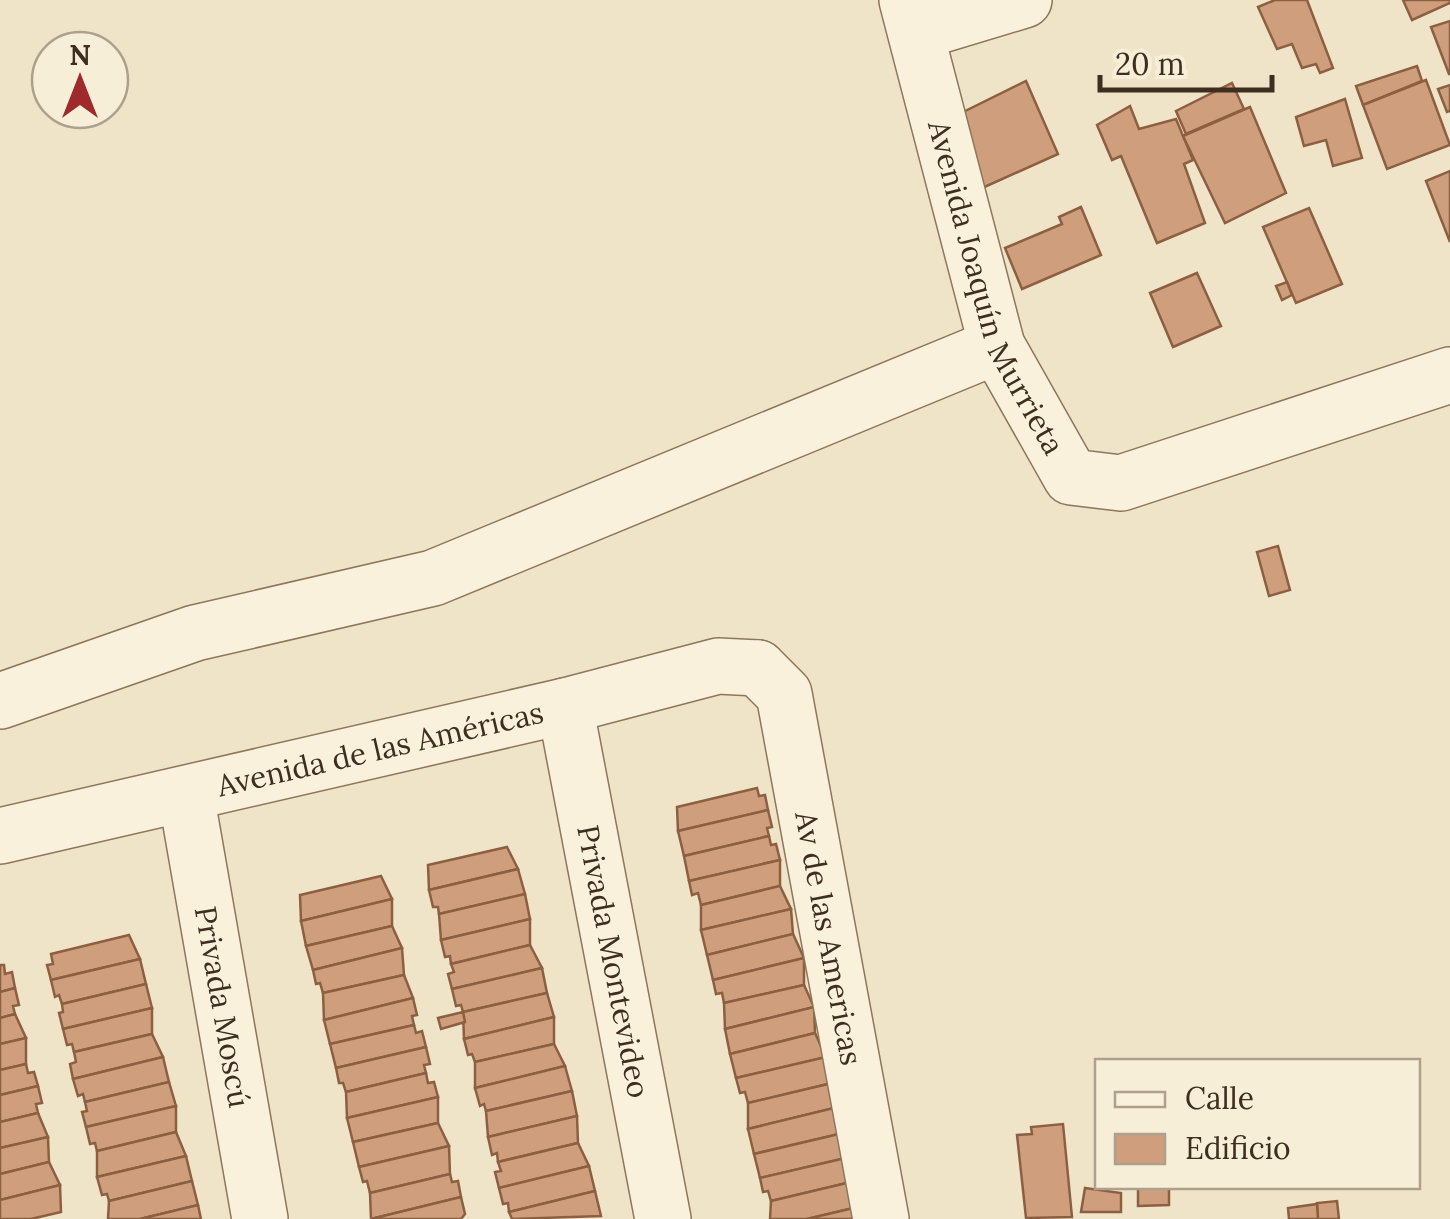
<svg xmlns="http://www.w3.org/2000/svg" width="1450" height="1219" font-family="Lora,serif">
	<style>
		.building { fill: #cf9f7d; stroke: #8d5f41; stroke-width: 2.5 }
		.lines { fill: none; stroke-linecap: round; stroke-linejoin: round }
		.minor-casing { stroke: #8d765c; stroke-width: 58 }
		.tertiary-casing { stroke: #8d765c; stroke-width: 58 }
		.minor { stroke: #faf1dc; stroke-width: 55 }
		.tertiary { stroke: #faf1dc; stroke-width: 55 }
		.labels { text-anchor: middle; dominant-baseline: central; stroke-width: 9; stroke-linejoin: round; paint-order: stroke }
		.street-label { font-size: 30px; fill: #3d2e20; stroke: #f7eed8 }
	</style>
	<rect width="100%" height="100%" fill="#f0e4c8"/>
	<g class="building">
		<polygon points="1275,0 1307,0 1333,68 1320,73 1316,64 1302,68 1292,44 1277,49 1258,7"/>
		<polygon points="1403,0 1450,0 1450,3 1412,20"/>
		<polygon points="1450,21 1450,74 1449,74 1431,27"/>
		<polygon points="1417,66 1422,81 1363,105 1356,86"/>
		<polygon points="1426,80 1450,145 1387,169 1363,105"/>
		<polygon points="1026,81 1058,154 980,189 949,119"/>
		<polygon points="1232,83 1244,109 1186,134 1176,111"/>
		<polygon points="1450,85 1450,111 1447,112 1438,89"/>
		<polygon points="1345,99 1362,158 1333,166 1326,140 1304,146 1296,117"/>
		<polygon points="1130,106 1139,129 1176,119 1193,160 1184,164 1205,223 1157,243 1121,156 1112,160 1097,125"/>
		<polygon points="1250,107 1286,193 1225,223 1183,136"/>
		<polygon points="1450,171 1450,242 1426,181"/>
		<polygon points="1081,207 1101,255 1022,289 1005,248 1062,224 1059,217"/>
		<polygon points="1309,208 1342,284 1296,303 1263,227"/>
		<polygon points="1197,273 1221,326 1173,347 1150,293"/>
		<polygon points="1287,282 1292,295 1282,300 1276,286"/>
		<polygon points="1278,546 1290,590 1269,596 1257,552"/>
		<polygon points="757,788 759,796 765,795 768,810 678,831 677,807"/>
		<polygon points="768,810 772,827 767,828 769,836 684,856 678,831"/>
		<polygon points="769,836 771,845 776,844 780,860 689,881 684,856"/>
		<polygon points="507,847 518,869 429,890 428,865"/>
		<polygon points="780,860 780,886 701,905 698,893 692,895 689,881"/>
		<polygon points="518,869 525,894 439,914 438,907 433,907 429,890"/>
		<polygon points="381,876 392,899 301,921 300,895"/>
		<polygon points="780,886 791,909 701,930 701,905"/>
		<polygon points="525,894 530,919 441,940 439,914"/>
		<polygon points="392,899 392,926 306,946 301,921"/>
		<polygon points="791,909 793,934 707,955 701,930"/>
		<polygon points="530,919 530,945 451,964 450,956 445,957 441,940"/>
		<polygon points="392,926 402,948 313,970 306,946"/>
		<polygon points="793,934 804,958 713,980 707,955"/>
		<polygon points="129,935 140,959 51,980 47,965 53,964 51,954"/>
		<polygon points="530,945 542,968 452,989 448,974 454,972 451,964"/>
		<polygon points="402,948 404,975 323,993 320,983 316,984 313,970"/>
		<polygon points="804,958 804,985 724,1003 722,993 716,994 713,980"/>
		<polygon points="140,959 146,984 62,1004 59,995 55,997 51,980"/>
		<polygon points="0,965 4,965 5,974 12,972 15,988 0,992"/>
		<polygon points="542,968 547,993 463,1012 461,1005 456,1006 452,989"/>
		<polygon points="404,975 413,998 324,1020 323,993"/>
		<polygon points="146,984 152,1008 63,1029 59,1013 63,1012 62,1004"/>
		<polygon points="804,985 814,1007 725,1029 724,1003"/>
		<polygon points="15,988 19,1005 13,1006 15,1014 0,1018 0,992"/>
		<polygon points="547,993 554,1017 464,1039 463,1012"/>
		<polygon points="413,998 417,1015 412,1016 414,1025 330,1044 324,1020"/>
		<polygon points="814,1007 815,1033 730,1054 725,1029"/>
		<polygon points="152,1008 152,1034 74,1052 72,1044 67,1045 63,1029"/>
		<polygon points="463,1012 465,1022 441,1029 438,1018"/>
		<polygon points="15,1014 26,1038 0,1044 0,1018"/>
		<polygon points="554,1017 554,1044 475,1062 472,1054 468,1055 464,1039"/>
		<polygon points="414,1025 416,1033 422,1031 426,1047 336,1068 330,1044"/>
		<polygon points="815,1033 826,1057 736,1078 730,1054"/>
		<polygon points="152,1034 163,1057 73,1079 70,1064 76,1062 74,1052"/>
		<polygon points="26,1038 26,1064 0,1070 0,1044"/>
		<polygon points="554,1044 565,1066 475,1088 475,1062"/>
		<polygon points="426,1047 430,1064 424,1065 426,1073 346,1092 343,1083 339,1083 336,1068"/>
		<polygon points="163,1057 169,1082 85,1102 83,1094 78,1096 73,1079"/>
		<polygon points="826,1057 828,1084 748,1103 745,1092 740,1093 736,1078"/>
		<polygon points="26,1064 28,1073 34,1072 38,1086 0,1095 0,1070"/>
		<polygon points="565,1066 572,1091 486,1111 484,1104 480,1106 475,1088"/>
		<polygon points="426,1073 428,1083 434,1082 438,1097 347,1118 346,1092"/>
		<polygon points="169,1082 176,1106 86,1127 82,1112 87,1111 85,1102"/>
		<polygon points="828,1084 838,1107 748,1129 748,1103"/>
		<polygon points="38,1086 42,1103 36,1104 38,1113 0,1122 0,1095"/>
		<polygon points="572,1091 577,1116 488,1137 486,1111"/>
		<polygon points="438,1097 438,1123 353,1142 347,1118"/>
		<polygon points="176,1106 176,1132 97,1151 95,1143 90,1144 86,1127"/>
		<polygon points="838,1107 839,1134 754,1154 748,1129"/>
		<polygon points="38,1113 48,1137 0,1148 0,1122"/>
		<polygon points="577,1116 578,1143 498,1162 497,1153 492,1155 488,1137"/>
		<polygon points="438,1123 449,1146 359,1167 353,1142"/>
		<polygon points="1063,1124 1072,1217 1026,1218 1017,1135 1032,1134 1031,1127"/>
		<polygon points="176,1132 186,1156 97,1177 97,1151"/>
		<polygon points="839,1134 850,1157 760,1178 754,1154"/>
		<polygon points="48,1137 49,1162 0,1174 0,1148"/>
		<polygon points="578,1143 589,1166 499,1188 495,1172 501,1171 498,1162"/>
		<polygon points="449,1146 450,1174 370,1193 367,1181 363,1182 359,1167"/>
		<polygon points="186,1156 192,1181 109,1201 107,1194 102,1195 97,1177"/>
		<polygon points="850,1157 851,1182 771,1201 768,1191 763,1192 760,1178"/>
		<polygon points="49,1162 60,1185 0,1200 0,1174"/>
		<polygon points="589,1166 595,1191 509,1212 508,1203 503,1204 499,1188"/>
		<polygon points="450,1174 452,1182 458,1181 461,1197 371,1219 370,1193"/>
		<polygon points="192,1181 198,1205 140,1219 108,1219 109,1201"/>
		<polygon points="851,1182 862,1206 807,1219 770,1219 771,1201"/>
		<polygon points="60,1185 61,1212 31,1219 0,1219 0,1200"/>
		<polygon points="1138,1186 1169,1186 1169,1205 1138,1206"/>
		<polygon points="1085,1188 1121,1193 1121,1212 1081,1212"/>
		<polygon points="595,1191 601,1216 512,1219 509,1212"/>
		<polygon points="461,1197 465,1214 461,1219 371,1219"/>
		<polygon points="1337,1201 1339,1219 1318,1219 1317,1203"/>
		<polygon points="1317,1204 1318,1219 1289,1219 1288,1208"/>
		<polygon points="198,1205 201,1219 140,1219"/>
		<polygon points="862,1206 864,1219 807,1219"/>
	</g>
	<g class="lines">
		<defs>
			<g id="minor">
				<path id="s1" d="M907,0L997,346L1071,477L1121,483L1450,375"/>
				<polyline points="918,32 1024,0"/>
				<path id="s2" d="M758,668L784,694L881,1219"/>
				<polyline points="0,701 195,633 433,578 997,346"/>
				<path id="s3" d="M565,706L663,1219"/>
				<path id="s4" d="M186,795L260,1219"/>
			</g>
			<g id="tertiary">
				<path id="s5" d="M0,836L565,706L718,666L758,668"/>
			</g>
		</defs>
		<use href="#minor" class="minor-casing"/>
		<use href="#tertiary" class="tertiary-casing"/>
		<use href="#minor" class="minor"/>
		<use href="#tertiary" class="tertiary"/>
	</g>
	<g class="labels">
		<g class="street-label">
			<text stroke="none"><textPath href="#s1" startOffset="302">Avenida Joaquín Murrieta</textPath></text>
			<text stroke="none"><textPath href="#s5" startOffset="390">Avenida de las Américas</textPath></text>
			<text stroke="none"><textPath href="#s2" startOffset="285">Av de las Americas</textPath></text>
			<text stroke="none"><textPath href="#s3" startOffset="260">Privada Montevideo</textPath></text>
			<text stroke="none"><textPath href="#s4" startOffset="215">Privada Moscú</textPath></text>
		</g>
	</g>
	<rect x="1095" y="1059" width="325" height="130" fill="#f7eed8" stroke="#ada18e" stroke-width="2.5"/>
	<rect x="1115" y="1092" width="50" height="15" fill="#faf1dc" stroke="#ada18e" stroke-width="2.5"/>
	<text x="1185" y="1109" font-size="30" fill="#3d2e20">Calle</text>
	<rect x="1115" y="1134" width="50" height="30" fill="#cf9f7d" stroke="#ada18e" stroke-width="2.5"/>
	<text x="1185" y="1159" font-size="30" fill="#3d2e20">Edificio</text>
	<g transform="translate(80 80)"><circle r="48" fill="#f7eed8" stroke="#ada18e" stroke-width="2.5"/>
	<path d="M0-8L18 38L0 25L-18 38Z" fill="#9e2a2b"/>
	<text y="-15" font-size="28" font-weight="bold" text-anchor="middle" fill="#3d2e20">N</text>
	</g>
	<path d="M1100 75v15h172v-15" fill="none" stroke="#3d2e20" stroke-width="5"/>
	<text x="1115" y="75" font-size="30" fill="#3d2e20" stroke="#f7eed8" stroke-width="8" paint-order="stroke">20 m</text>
</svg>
